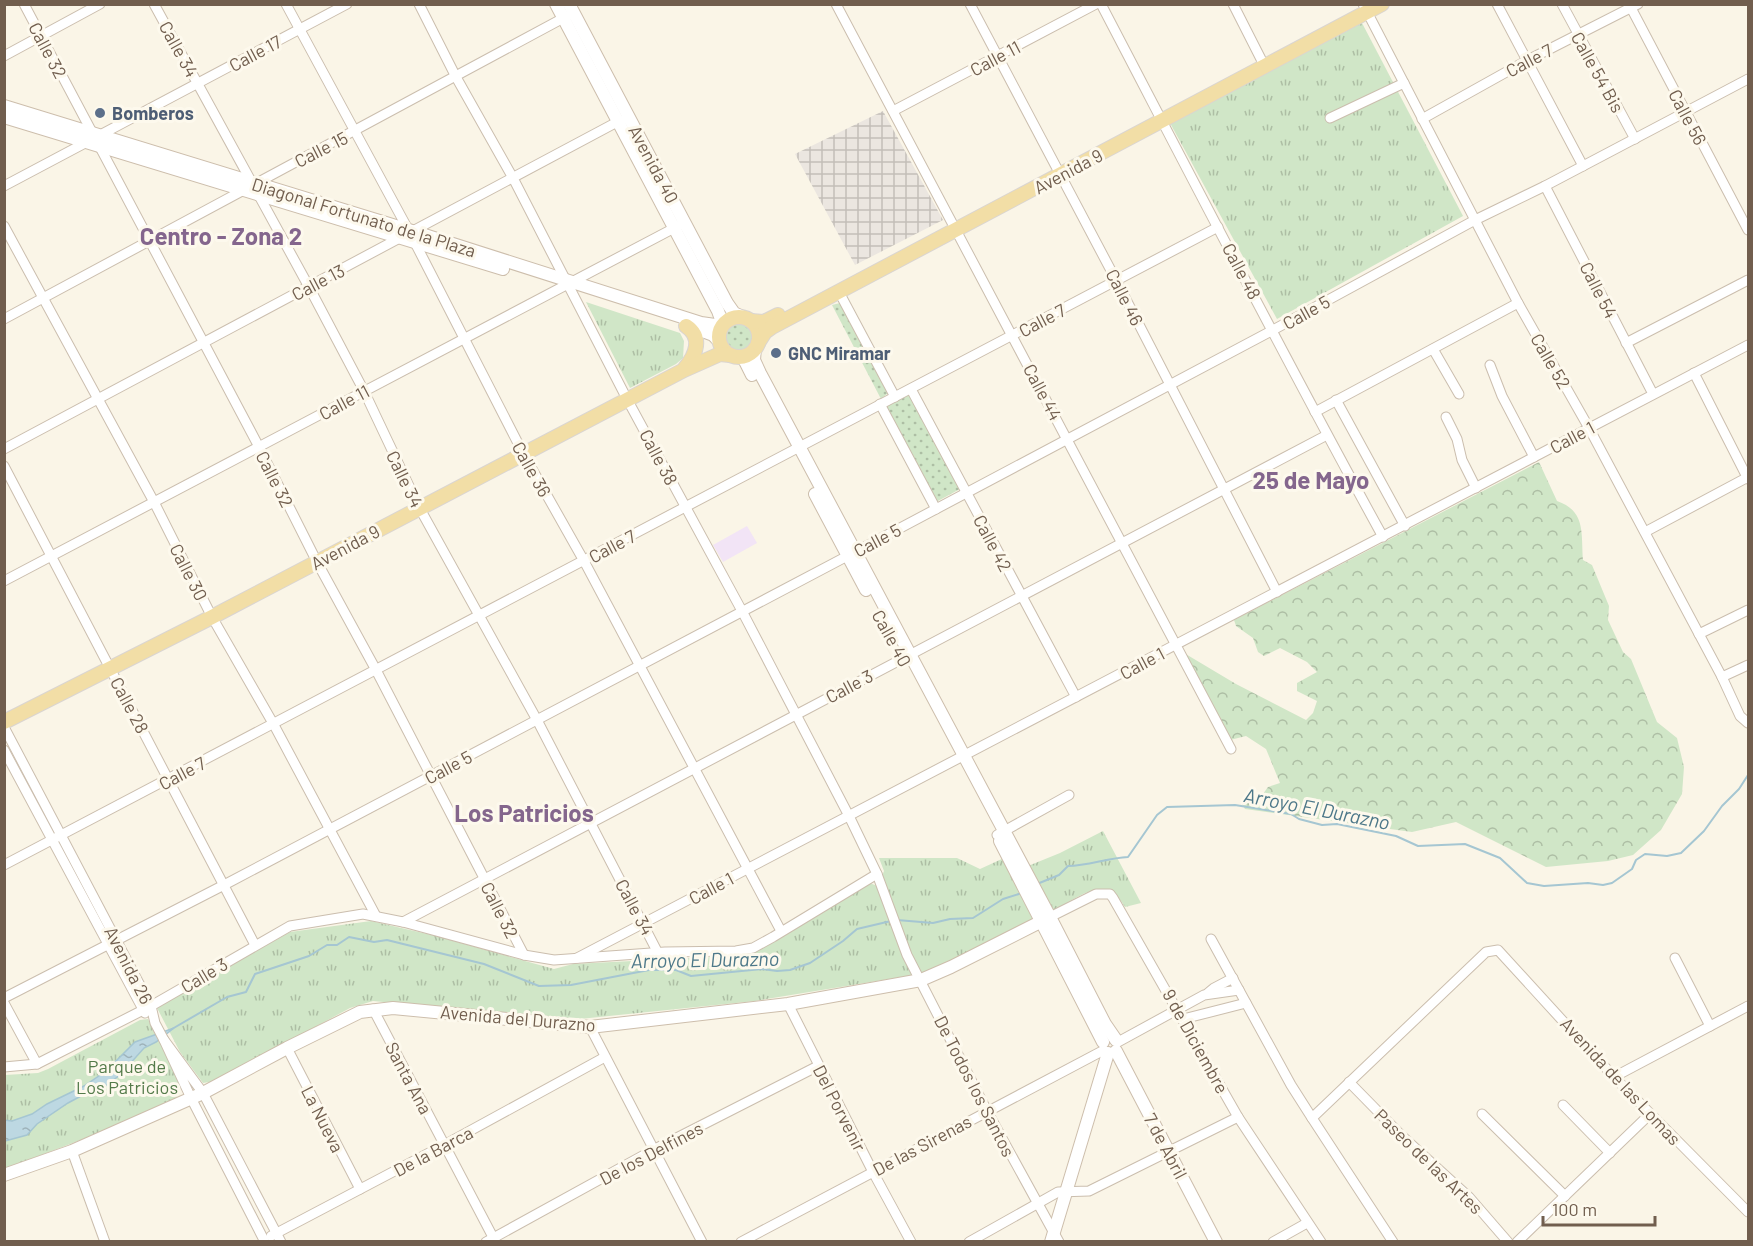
<svg xmlns="http://www.w3.org/2000/svg" width="1753" height="1246" font-family="Barlow,sans-serif">
	<style>
		.industrial { fill: url(#industrial-grid) }
		.education { fill: #f2e4f6 }
		.grass { fill: url(#grass-dots) }
		.forest { fill: url(#forest-crowns) }
		.park { fill: url(#park-tufts) }
		.water { fill: url(#water-ripples); stroke: #a5c6d2; stroke-width: 1.5 }
		.lines { fill: none; stroke-linecap: round; stroke-linejoin: round }
		.stream { stroke: #a5c6d2; stroke-width: 2 }
		.street-casing { stroke: #cbbeae; stroke-width: 11 }
		.secondary-casing { stroke: #cdbeac; stroke-width: 14 }
		.primary-casing { stroke: #dad5d1; stroke-width: 16 }
		.street { stroke: #fff; stroke-width: 9 }
		.secondary { stroke: #fff; stroke-width: 12 }
		.primary { stroke: #f2dea6; stroke-width: 14 }
		.service-dot { fill: #5c6f8a; stroke: #fdf9ed; stroke-width: 2 }
		.labels { text-anchor: middle; dominant-baseline: central; stroke-width: 6; stroke-linejoin: round; paint-order: stroke }
		.street-label { font-size: 18px; fill: #715e4e; stroke: #fdf9ed }
		.service-label { font-size: 18px; font-weight: bold; fill: #4e5e75; stroke: #fdf9ed; text-anchor: start }
		.park-label { font-size: 18px; fill: #547b4a; stroke: #fdf9ed }
		.water-label { font-size: 20px; font-style: italic; fill: #4d7889; stroke: #fdf9ed }
		.district-label { font-size: 24px; font-weight: bold; fill: #84668d; stroke: #fdf9ed }
	</style>
	<defs>
		<pattern id="industrial-grid" width="8" height="8" patternUnits="userSpaceOnUse" patternTransform="scale(1.5)"><rect width="8" height="8" fill="#ebe6e0"/><path d="M0 4h8M4 0v8" fill="none" stroke="#c3beb8"/></pattern>
		<pattern id="grass-dots" width="8" height="8" patternUnits="userSpaceOnUse" patternTransform="scale(1.5)"><rect width="8" height="8" fill="#d0e6c7"/><path d="M2 2h.1M6 6h.1" fill="none" stroke="#adbea4" stroke-width="1.8" stroke-linecap="round"/></pattern>
		<pattern id="forest-crowns" width="20" height="18" patternUnits="userSpaceOnUse" patternTransform="scale(1.5)"><rect width="20" height="18" fill="#d0e6c7"/><path d="M2 6a3 3 0 1 1 6 0M12 15a3 3 0 1 1 6 0" fill="none" stroke="#adbea4"/></pattern>
		<pattern id="park-tufts" width="24" height="20" patternUnits="userSpaceOnUse" patternTransform="scale(1.5)"><rect width="24" height="20" fill="#d0e6c7"/><path d="M3 7l-1-3M5 7V3M7 7l1-3M15 17l-1-3M17 17v-4M19 17l1-3" fill="none" stroke="#adbea4"/></pattern>
		<pattern id="water-ripples" width="26" height="14" patternUnits="userSpaceOnUse" patternTransform="scale(1.5)"><rect width="26" height="14" fill="#bdd8e2"/><path d="M2 4q2-2 4 0t4 0M15 11q2-2 4 0t4 0" fill="none" stroke="#9eb2b9"/></pattern>
	</defs>
	<rect width="100%" height="100%" fill="#faf5e7"/>
	<polygon class="industrial" points="883,111 943,220 855,265 795,154"/>
	<polygon class="education" points="747,526 757,543 723,562 713,545"/>
	<g class="grass">
		<polygon points="840,303 888,393 881,399 832,305"/>
		<circle cx="738" cy="337" r="14"/>
		<polygon points="909,395 960,489 936,502 885,407"/>
	</g>
	<path class="forest" d="M1539,462L1557,501C1586,511 1581,533 1583,560L1592,565L1609,606L1608,620L1623,652L1631,659L1657,722L1677,738L1684,767L1682,794L1661,830L1633,855L1608,861L1546,867L1456,822L1412,832L1245,809L1240,801L1260,798L1268,787L1280,783L1266,749L1246,736L1230,740L1184,653L1236,684L1306,720L1313,713L1317,701L1297,691V683L1317,672L1307,662L1280,648L1264,656L1258,652L1253,638L1236,626L1234,620Z"/>
	<g class="park">
		<polygon points="1362,23 1463,216 1277,319 1170,123"/>
		<polygon points="586,302 680,333 684,341 683,358 676,364 630,388"/>
		<path d="M1103,831L1141,903L1125,907C1105,873 1080,897 1054,910L1039,888L1028,866L1060,853Z"/>
		<polygon points="879,858 957,858 980,869 1004,858 1025,896 1033,921 926,973 755,1001 570,1020 373,1001 350,1008 215,1081 203,1083 180,1052 156,1006 290,932 371,921 436,936 554,969 573,964 750,955 869,883 878,886 884,871"/>
		<path d="M148,1019C156,1034 185,1080 179,1094C175,1102 163,1107 156,1111L5,1169V1075L38,1073L48,1069L140,1020Z"/>
	</g>
	<polygon class="water" points="174,1028 156,1042 144,1048 120,1075 101,1089 81,1096 68,1103 37,1124 27,1135 5,1141 4,1120 12,1121 32,1114 47,1104 84,1086 106,1071 135,1042"/>
	<g class="lines">
		<g class="stream">
			<path d="M1037,884L1059,875L1068,866C1088,866 1107,858 1128,857L1157,815L1167,807L1235,805L1291,814L1299,819L1322,825L1337,824L1396,836L1418,846L1465,844L1500,858L1527,883L1544,886L1588,883L1603,885L1612,883L1632,869L1636,860L1645,854L1667,856L1681,853L1704,831L1722,806L1739,789L1748,775"/>
			<polyline points="897,920 933,923 950,919 973,918 1003,899 1022,893"/>
			<polyline points="172,1029 227,997 246,992 255,974 309,956 327,945 337,945 349,937 374,942 387,940 484,964 539,986 571,985 649,970 676,970 691,976 762,969 777,971 790,970 810,963 843,941 857,929 891,921"/>
		</g>
		<defs>
			<g id="street">
				<polyline points="24,4 259,447 317,562 376,670 524,955"/>
				<polyline points="154,4 309,287 364,391 419,507 537,720 658,953"/>
				<polyline points="286,4 410,233 523,453 584,561 781,931"/>
				<polyline points="419,4 456,77 513,178 627,399 742,611 849,816 877,874 907,955 987,1111 1059,1242"/>
				<polyline points="836,4 1231,749"/>
				<polyline points="970,4 1116,280 1277,592"/>
				<path d="M1101,4C1194,182 1286,361 1383,537"/>
				<polyline points="1233,4 1265,67"/>
				<polyline points="1363,4 1518,303 1589,428 1722,677 1740,716 1748,723"/>
				<polyline points="1497,4 1583,166"/>
				<polyline points="1562,4 1635,139"/>
				<polyline points="1629,4 1748,230"/>
				<polyline points="4,56 100,4"/>
				<polyline points="893,111 1096,4"/>
				<polyline points="1330,118 1404,83"/>
				<polyline points="1422,119 1526,61 1638,4"/>
				<polyline points="4,186 347,4"/>
				<polyline points="1545,186 1653,394"/>
				<polyline points="4,226 154,502 212,617 274,725 376,916"/>
				<polyline points="839,292 895,397"/>
				<polyline points="4,319 569,15"/>
				<polyline points="1626,343 1748,280"/>
				<polyline points="1433,349 1459,394"/>
				<polyline points="1490,365 1502,396 1534,457"/>
				<polyline points="1694,373 1748,479"/>
				<polyline points="911,389 1076,697"/>
				<polyline points="1336,400 1405,526"/>
				<polyline points="880,404 936,509"/>
				<polyline points="1315,412 1518,303"/>
				<polyline points="1446,417 1457,439 1462,460 1476,488"/>
				<polyline points="4,449 619,121 622,121"/>
				<polyline points="4,466 255,945"/>
				<polyline points="1645,532 1748,477"/>
				<polyline points="4,581 680,225"/>
				<polyline points="1699,634 1748,610"/>
				<polyline points="1722,677 1748,665"/>
				<polyline points="4,727 151,1006 155,1023 164,1040"/>
				<polyline points="4,750 145,1013"/>
				<polyline points="997,835 1069,795"/>
				<polyline points="4,865 1218,227"/>
				<polyline points="1050,917 1096,894 1110,894 1113,898 1238,1117 1321,1242"/>
				<polyline points="403,922 1327,435"/>
				<polyline points="1211,939 1291,1085 1312,1118 1486,952 1498,950 1614,1077 1748,1212"/>
				<polyline points="577,958 1748,345"/>
				<polyline points="1675,958 1710,1026"/>
				<polyline points="1208,993 1214,988 1233,978"/>
				<polyline points="4,998 224,885 855,552 1273,330 1475,220 1545,186 1748,79"/>
				<polyline points="4,1003 37,1064"/>
				<polyline points="788,1004 873,1172 911,1242"/>
				<polyline points="373,1009 495,1241"/>
				<polyline points="1183,1019 1246,1003"/>
				<polyline points="590,1027 702,1242"/>
				<polyline points="1118,1042 1204,995 1239,990"/>
				<polyline points="287,1048 360,1189"/>
				<polyline points="4,1067 37,1064 151,1006 290,926 363,914 403,922 524,955 554,960 665,952 736,951 753,948 773,937 877,874"/>
				<polyline points="1614,1077 1748,1006"/>
				<polyline points="1349,1082 1401,1135 1469,1197 1508,1242"/>
				<polyline points="1563,1105 1610,1153"/>
				<polyline points="1482,1114 1565,1196"/>
				<polyline points="1312,1118 1393,1242"/>
				<polyline points="72,1151 105,1242"/>
				<polyline points="271,1236 444,1145 605,1057"/>
				<polyline points="265,1242 191,1098 164,1040 203,1093 281,1242"/>
				<polyline points="486,1242 655,1149 818,1066"/>
				<polyline points="741,1242 1104,1050"/>
				<polyline points="969,1242 1058,1192 1089,1191 1238,1117"/>
				<polyline points="1273,1242 1307,1223"/>
				<polyline points="1517,1242 1650,1114"/>
			</g>
			<g id="secondary">
				<polyline points="556,4 718,311 723,325"/>
				<polyline points="569,4 727,303 734,313 745,318"/>
				<polyline points="4,106 412,231 701,323 722,326"/>
				<polyline points="4,117 503,269"/>
				<polyline points="697,329 713,335 719,341"/>
				<polyline points="755,348 754,360 760,373 1050,917 1105,1024 1116,1040"/>
				<polyline points="740,357 744,359 752,375"/>
				<polyline points="815,494 866,590"/>
				<polyline points="1000,841 1103,1042"/>
				<polyline points="1116,1051 1216,1242"/>
				<polyline points="4,1175 72,1151 203,1093 287,1048 360,1012 393,1008 590,1027 788,1004 921,980 951,967 1050,917"/>
				<polyline points="1051,1242 1108,1053"/>
			</g>
			<g id="primary">
				<circle cx="739" cy="337" r="20"/>
				<polyline points="751,321 764,322 778,315"/>
				<polyline points="758,343 765,332 772,327 1382,4"/>
				<path d="M685,368C696,355 703,337 686,326"/>
				<polyline points="4,722 212,617 684,370 720,354 730,355"/>
			</g>
		</defs>
		<use href="#street" class="street-casing"/>
		<use href="#secondary" class="secondary-casing"/>
		<use href="#primary" class="primary-casing"/>
		<use href="#street" class="street"/>
		<use href="#secondary" class="secondary"/>
		<use href="#primary" class="primary"/>
	</g>
	<g class="service-dot">
		<circle cx="100" cy="113" r="6"/>
		<circle cx="776" cy="353" r="6"/>
	</g>
	<g class="labels">
		<g class="street-label">
			<text transform="translate(179 49) rotate(61)">Calle 34</text>
			<text transform="translate(48 50) rotate(62)">Calle 32</text>
			<text transform="translate(255 53) rotate(-28)">Calle 17</text>
			<text transform="translate(995 58) rotate(-28)">Calle 11</text>
			<text transform="translate(1529 60) rotate(-28)">Calle 7</text>
			<text transform="translate(1598 72) rotate(61)">Calle 54 Bis</text>
			<text transform="translate(1688 117) rotate(62)">Calle 56</text>
			<text transform="translate(321 149) rotate(-27)">Calle 15</text>
			<text transform="translate(654 164) rotate(62)">Avenida 40</text>
			<text transform="translate(1068 171) rotate(-28)">Avenida 9</text>
			<text transform="translate(364 217) rotate(17)">Diagonal Fortunato de la Plaza</text>
			<text transform="translate(1242 271) rotate(62)">Calle 48</text>
			<text transform="translate(318 282) rotate(-28)">Calle 13</text>
			<text transform="translate(1599 290) rotate(63)">Calle 54</text>
			<text transform="translate(1125 297) rotate(63)">Calle 46</text>
			<text transform="translate(1306 312) rotate(-29)">Calle 5</text>
			<text transform="translate(1042 320) rotate(-28)">Calle 7</text>
			<text transform="translate(1551 361) rotate(60)">Calle 52</text>
			<text transform="translate(1043 392) rotate(62)">Calle 44</text>
			<text transform="translate(344 402) rotate(-28)">Calle 11</text>
			<text transform="translate(1572 437) rotate(-28)">Calle 1</text>
			<text transform="translate(659 457) rotate(62)">Calle 38</text>
			<text transform="translate(532 469) rotate(61)">Calle 36</text>
			<text transform="translate(275 479) rotate(63)">Calle 32</text>
			<text transform="translate(405 479) rotate(64)">Calle 34</text>
			<text transform="translate(877 540) rotate(-28)">Calle 5</text>
			<text transform="translate(993 543) rotate(62)">Calle 42</text>
			<text transform="translate(612 546) rotate(-28)">Calle 7</text>
			<text transform="translate(345 547) rotate(-28)">Avenida 9</text>
			<text transform="translate(189 572) rotate(63)">Calle 30</text>
			<text transform="translate(892 638) rotate(61)">Calle 40</text>
			<text transform="translate(1142 663) rotate(-28)">Calle 1</text>
			<text transform="translate(849 686) rotate(-28)">Calle 3</text>
			<text transform="translate(130 705) rotate(62)">Calle 28</text>
			<text transform="translate(448 767) rotate(-28)">Calle 5</text>
			<text transform="translate(182 773) rotate(-28)">Calle 7</text>
			<text transform="translate(711 888) rotate(-28)">Calle 1</text>
			<text transform="translate(635 907) rotate(62)">Calle 34</text>
			<text transform="translate(500 910) rotate(63)">Calle 32</text>
			<text transform="translate(129 965) rotate(63)">Avenida 26</text>
			<text transform="translate(204 975) rotate(-31)">Calle 3</text>
			<text transform="translate(518 1018) rotate(5)">Avenida del Durazno</text>
			<text transform="translate(1196 1041) rotate(61)">9 de Diciembre</text>
			<text transform="translate(409 1078) rotate(62)">Santa Ana</text>
			<text transform="translate(1621 1081) rotate(47)">Avenida de las Lomas</text>
			<text transform="translate(975 1086) rotate(63)">De Todos los Santos</text>
			<text transform="translate(840 1108) rotate(63)">Del Porvenir</text>
			<text transform="translate(323 1119) rotate(63)">La Nueva</text>
			<text transform="translate(922 1145) rotate(-28)">De las Sirenas</text>
			<text transform="translate(1166 1146) rotate(62)">7 de Abril</text>
			<text transform="translate(433 1151) rotate(-28)">De la Barca</text>
			<text transform="translate(651 1153) rotate(-28)">De los Delfines</text>
			<text transform="translate(1429 1161) rotate(44)">Paseo de las Artes</text>
		</g>
		<g class="service-label">
			<text x="112" y="113">Bomberos</text>
			<text x="788" y="353">GNC Miramar</text>
		</g>
		<g class="park-label">
			<text x="127" y="1066">Parque de<tspan x="127" dy="21">Los Patricios</tspan></text>
		</g>
		<g class="water-label">
			<text transform="translate(1317 808) rotate(11)">Arroyo El Durazno</text>
			<text transform="translate(705 959) rotate(-1)">Arroyo El Durazno</text>
		</g>
		<g class="district-label">
			<text x="221" y="235">Centro - Zona 2</text>
			<text x="1311" y="479">25 de Mayo</text>
			<text x="524" y="812">Los Patricios</text>
		</g>
	</g>
	<rect width="1753" height="1246" fill="none" stroke="#715e4e" stroke-width="12"/>
	<path d="M1543 1216v9h112v-9" fill="none" stroke="#715e4e" stroke-width="3"/>
	<text x="1552" y="1216" font-size="18" fill="#715e4e" stroke="#fdf9ed" stroke-width="4.5" paint-order="stroke">100 m</text>
</svg>
